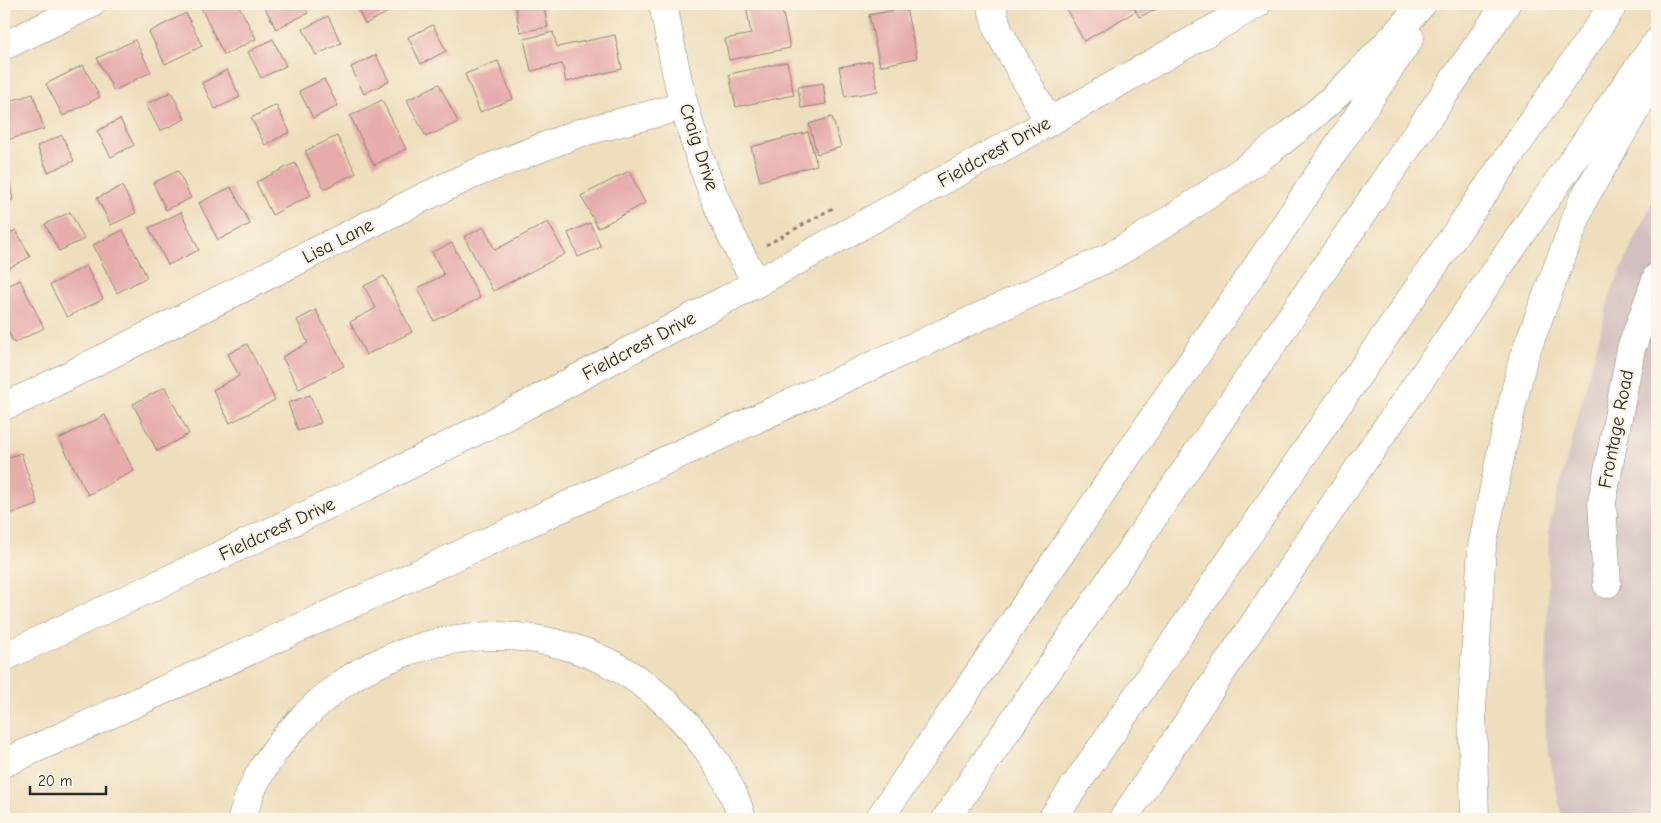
<svg xmlns="http://www.w3.org/2000/svg" width="1661" height="823" font-family="'Comic Neue',sans-serif">
	<style>
		.industrial { fill: #d2bfc0 }
		.building { fill: #e6acaa }
		.lines { fill: none; stroke-linecap: round; stroke-linejoin: round }
		.street-casing { stroke: #8c8474; stroke-width: 29 }
		.highway-casing { stroke: #8c8474; stroke-width: 29 }
		.path { stroke: #8c8474; stroke-width: 3; stroke-dasharray: 4 4; stroke-linecap: butt }
		.street { stroke: #fff; stroke-width: 28 }
		.highway { stroke: #fff; stroke-width: 28 }
		.labels { text-anchor: middle; dominant-baseline: central; stroke-width: 5; stroke-linejoin: round; paint-order: stroke }
		.street-label { font-size: 19px; fill: #2b2b2b; stroke: #fcf5e5 }
	</style>
	<rect width="100%" height="100%" fill="#fcf5e5"/>
	<filter id="ink" filterUnits="userSpaceOnUse"><feTurbulence type="fractalNoise" baseFrequency=".02" numOctaves="2"/><feDisplacementMap in="SourceGraphic" scale="10" xChannelSelector="R" yChannelSelector="G"/><feConvolveMatrix kernelMatrix="1 2 1 2 8 2 1 2 1" color-interpolation-filters="sRGB"/></filter>
	<filter id="wash" filterUnits="userSpaceOnUse"><feTurbulence type="fractalNoise" baseFrequency=".0096" numOctaves="4" result="noise"/><feDisplacementMap in="SourceGraphic" scale="20" xChannelSelector="R" yChannelSelector="G"/><feGaussianBlur stdDeviation="1.12" result="paint"/><feColorMatrix in="noise" values="0 0 0 0 0 0 0 0 0 0 0 0 0 0 0 0 0 1.4 0 .05"/><feComposite in="paint" operator="in"/></filter>
	<g filter="url(#wash)">
		<rect width="100%" height="100%" fill="#eedebd"/>
		<polygon class="industrial" points="1657,191 1657,819 1562,819 1545,732 1549,527 1611,292"/>
		<g id="blocks">
			<g class="building">
				<polygon points="205,4 238,4 256,39 224,55 200,6"/>
				<polygon points="263,4 303,4 308,13 276,29"/>
				<polygon points="355,4 386,4 390,11 365,24"/>
				<polygon points="515,4 543,4 548,27 520,32"/>
				<polygon points="753,4 781,4 790,48 729,60 725,39 751,34 746,5"/>
				<polygon points="1066,4 1131,4 1136,11 1084,41 1064,5"/>
				<polygon points="1133,4 1168,4 1139,17"/>
				<polygon points="906,8 917,58 880,66 869,15"/>
				<polygon points="186,13 202,46 165,64 149,32"/>
				<polygon points="328,16 341,43 316,55 303,29"/>
				<polygon points="433,25 446,51 421,64 408,37"/>
				<polygon points="553,32 557,47 615,35 622,69 566,82 562,64 531,71 524,39"/>
				<polygon points="273,39 286,66 261,78 248,52"/>
				<polygon points="135,40 151,72 114,91 97,58"/>
				<polygon points="376,55 389,81 364,94 351,67"/>
				<polygon points="498,61 513,99 480,112 465,74"/>
				<polygon points="872,61 878,91 845,97 839,67"/>
				<polygon points="787,62 794,95 736,107 729,74"/>
				<polygon points="83,65 100,97 63,116 46,84"/>
				<polygon points="227,70 240,97 215,109 202,83"/>
				<polygon points="324,79 338,106 313,118 299,91"/>
				<polygon points="823,83 826,104 801,108 798,87"/>
				<polygon points="439,84 458,122 426,137 407,100"/>
				<polygon points="171,92 185,119 160,131 146,104"/>
				<polygon points="33,94 44,129 4,141 4,103"/>
				<polygon points="382,100 406,149 374,165 350,116"/>
				<polygon points="276,105 290,132 265,145 251,118"/>
				<polygon points="832,117 841,147 817,154 809,124"/>
				<polygon points="120,119 134,145 111,157 97,131"/>
				<polygon points="808,132 817,165 760,181 751,147"/>
				<polygon points="62,135 74,161 48,172 37,146"/>
				<polygon points="337,136 356,173 324,189 305,151"/>
				<polygon points="295,163 311,195 272,215 256,182"/>
				<polygon points="7,167 13,200 4,201 4,168"/>
				<polygon points="178,171 191,198 166,210 153,183"/>
				<polygon points="629,171 645,203 598,228 581,196"/>
				<polygon points="122,186 136,213 111,225 97,198"/>
				<polygon points="231,187 250,224 218,240 199,203"/>
				<polygon points="70,212 84,239 59,251 45,224"/>
				<polygon points="181,212 199,250 168,265 149,228"/>
				<polygon points="548,222 565,254 493,291 464,237 484,227 495,250"/>
				<polygon points="590,223 601,247 578,257 568,233"/>
				<polygon points="16,230 30,257 5,270 4,237"/>
				<polygon points="123,230 147,277 117,293 93,245"/>
				<polygon points="452,243 480,298 434,321 418,288 444,275 432,252"/>
				<polygon points="86,266 103,299 67,317 50,285"/>
				<polygon points="384,276 412,332 366,355 350,322 376,308 364,286"/>
				<polygon points="20,280 44,328 14,343 4,323 4,288"/>
				<polygon points="316,310 344,366 299,389 282,357 308,343 297,320"/>
				<polygon points="247,344 275,400 230,423 213,390 239,376 228,354"/>
				<polygon points="165,387 189,434 157,451 133,404"/>
				<polygon points="310,395 321,423 298,431 288,403"/>
				<polygon points="105,415 134,471 88,495 59,439"/>
				<polygon points="21,453 38,505 4,516 4,459"/>
			</g>
		</g>
	</g>
	<g filter="url(#ink)">
		<use href="#blocks" fill-opacity="0" stroke="#8c8474" stroke-width="1"/>
		<g class="lines">
			<defs>
				<g id="street">
					<path d="M663,4C670,38 675,74 685,108C701,168 725,230 757,283"/>
					<polyline points="991,4 998,30 1049,122"/>
					<polyline points="4,46 91,4"/>
					<polyline points="4,406 28,396 420,199 476,173 579,133 684,106"/>
					<polyline points="1607,584 1602,502 1631,349 1657,277"/>
					<polyline points="4,657 366,487 502,418 757,283 1049,122 1257,4"/>
				</g>
				<g id="highway">
					<path d="M4,763L1110,257C1179,216 1245,172 1307,121C1349,86 1387,45 1422,4"/>
					<path d="M242,819C244,811 247,802 250,794C267,752 310,705 348,680C363,669 381,662 398,655C501,615 611,639 685,722C710,750 732,783 742,819"/>
					<polyline points="879,819 1275,240 1410,38"/>
					<polyline points="946,819 1506,4"/>
					<polyline points="1052,819 1614,4"/>
					<polyline points="1123,819 1360,466 1603,117 1657,42"/>
					<polyline points="1475,819 1472,709 1482,547 1501,453 1523,359 1583,200 1657,73"/>
				</g>
			</defs>
			<use href="#street" class="street-casing"/>
			<use href="#highway" class="highway-casing"/>
			<polyline class="path" points="766,245 833,208"/>
			<use href="#street" class="street"/>
			<use href="#highway" class="highway"/>
		</g>
	</g>
	<g class="labels">
		<g class="street-label">
			<text transform="translate(699 147) rotate(72)">Craig Drive</text>
			<text transform="translate(994 152) rotate(-29)">Fieldcrest Drive</text>
			<text transform="translate(338 241) rotate(-27)">Lisa Lane</text>
			<text transform="translate(639 346) rotate(-28)">Fieldcrest Drive</text>
			<text transform="translate(1616 429) rotate(-79)">Frontage Road</text>
			<text transform="translate(277 529) rotate(-25)">Fieldcrest Drive</text>
		</g>
	</g>
	<rect width="1661" height="823" fill="none" stroke="#fcf5e5" stroke-width="20"/>
	<path d="M30 786v8h76v-8" fill="none" stroke="#2b2b2b" stroke-width="2.5"/>
	<text x="38" y="786" font-size="15" fill="#2b2b2b" stroke="#fcf5e5" stroke-width="4" paint-order="stroke">20 m</text>
</svg>
